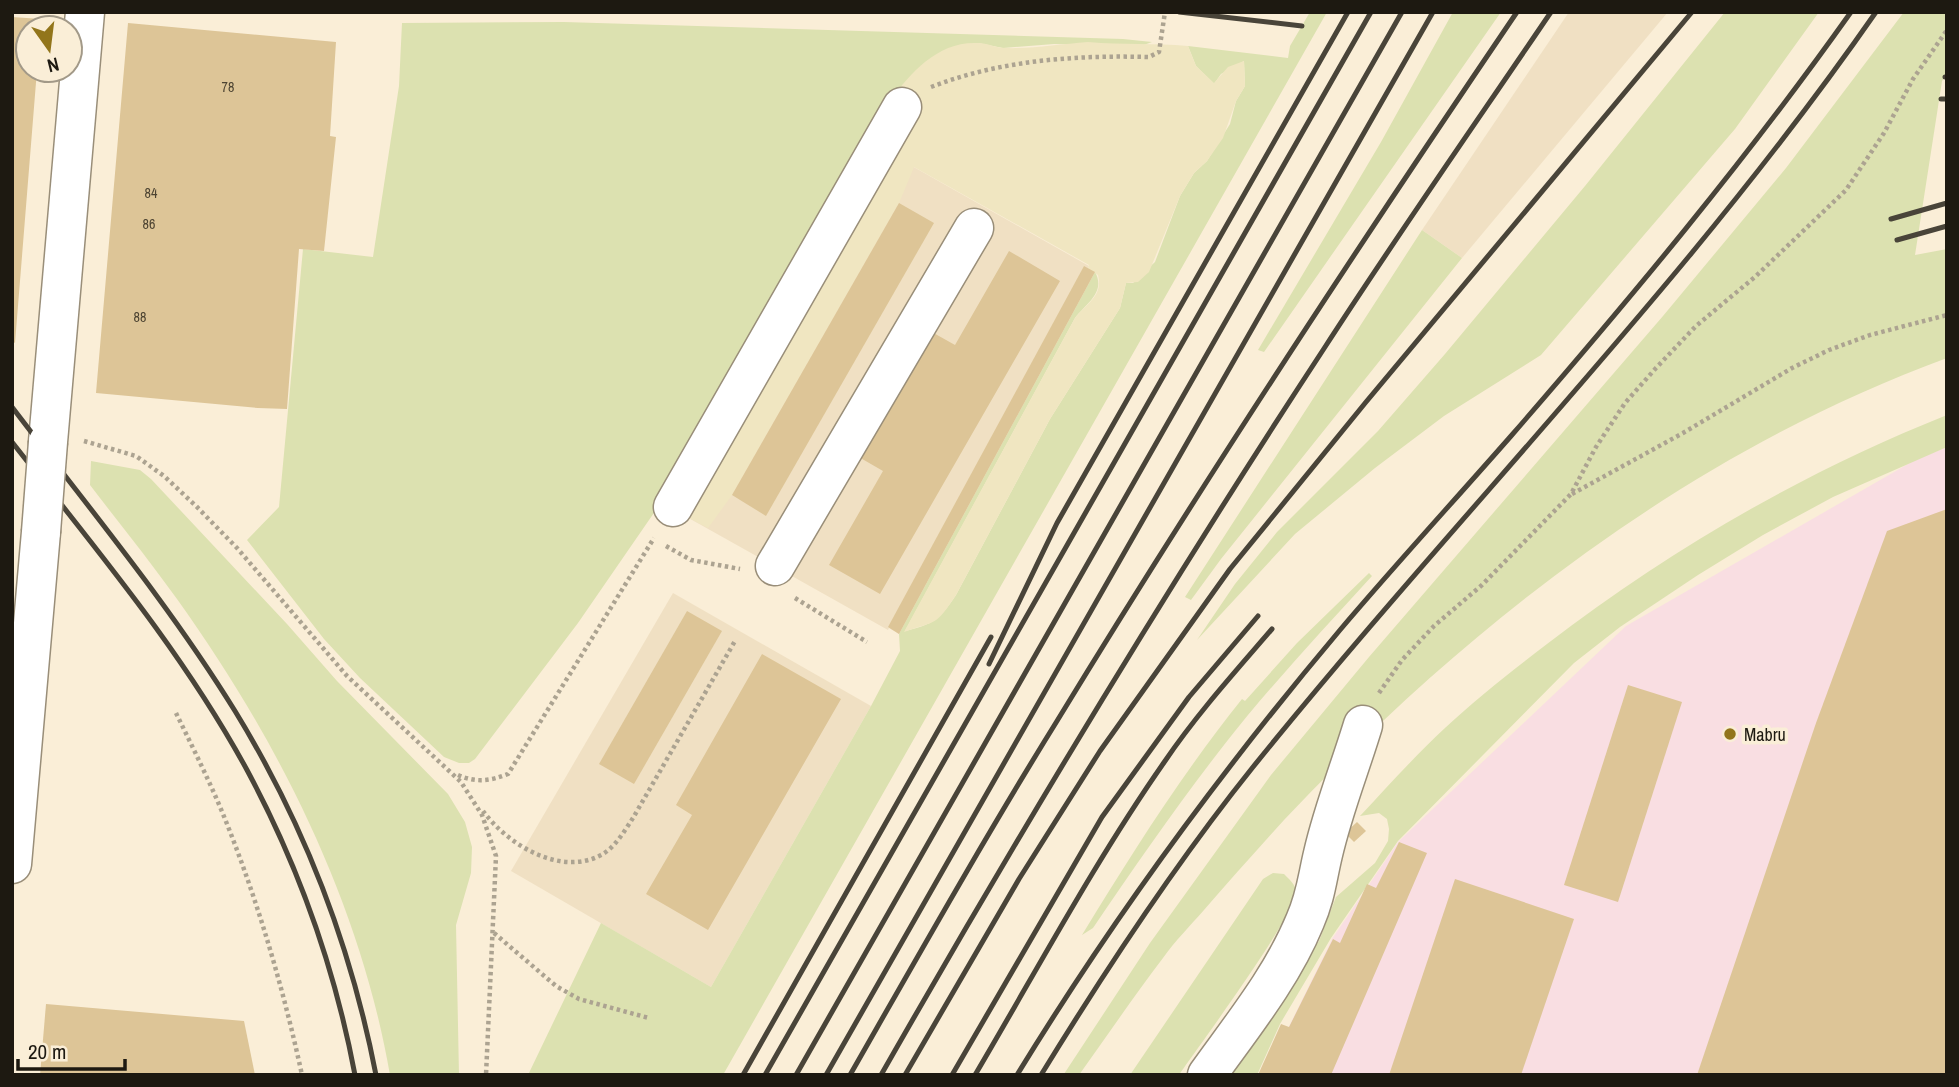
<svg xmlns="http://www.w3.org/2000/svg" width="1959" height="1087" font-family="'Archivo Narrow',sans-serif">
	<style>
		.commercial { fill: #f9dee2 }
		.built { fill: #f0e0c3 }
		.green { fill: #dce1b0 }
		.sand { fill: #f0e6c1 }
		.building { fill: #ddc597 }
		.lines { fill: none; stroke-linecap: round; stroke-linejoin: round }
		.minor-casing { stroke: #998e79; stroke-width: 41 }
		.path { stroke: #aca391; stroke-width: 4.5; stroke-dasharray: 3.5 3.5; stroke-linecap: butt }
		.minor { stroke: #fff; stroke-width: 38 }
		.rail { stroke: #494439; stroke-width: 5 }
		.minor-bridge-casing { stroke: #998e79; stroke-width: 41; stroke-linecap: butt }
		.minor-bridge { stroke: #fff; stroke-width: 38 }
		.poi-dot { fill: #92751b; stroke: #faeed7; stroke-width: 2.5 }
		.labels { text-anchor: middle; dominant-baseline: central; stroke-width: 7; stroke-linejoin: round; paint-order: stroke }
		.number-label { font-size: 14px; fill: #4d4432 }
		.poi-label { font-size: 18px; fill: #1d1911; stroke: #faeed7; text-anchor: start }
	</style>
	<rect width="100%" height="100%" fill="#faeed7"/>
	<polygon class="commercial" points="1947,447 1947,1075 1265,1075 1332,939 1398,842 1626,626 1915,460"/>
	<g class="built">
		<polygon points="1569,12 1668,12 1462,258 1422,230"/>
		<polygon points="889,153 1089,266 1088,268 1095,272 899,634 889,628 888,630 685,516"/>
		<polygon points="673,593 871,706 711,987 511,871"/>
	</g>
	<g class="green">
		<path d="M1310,12H1327L723,1075H528L601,923L711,987L871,706L900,651L899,634L1095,272C1106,292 1087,303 1075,318L905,631C934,624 939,620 956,595L1050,419L1120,308L1126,283H1133L1155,262L1180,196L1194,173L1207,161L1230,124L1236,101L1245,86L1244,61L1221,74L1214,84L1196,66L1188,46L1288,58L1290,46Z"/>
		<polygon points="1453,12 1501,12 1264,352 1258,350 1381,142"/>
		<polygon points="1725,12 1819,12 1735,129 1541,355 1444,416 1375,468 1295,534 1197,640 1235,584 1277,532 1378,431 1445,354 1585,186"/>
		<path d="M1904,12H1947V74L1942,81L1915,255L1947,249V358C1691,452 1470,623 1284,820C1257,850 1230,880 1204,910C1190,926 1175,941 1163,958C1134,996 1107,1036 1079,1075L1064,1074L1150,943L1271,775L1369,657L1663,316L1786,168Z"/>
		<polygon points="564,22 1123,39 1152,42 1141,46 1054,44 1003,48 978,43 578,623 475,759 469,763 459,763 444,757 360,678 324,639 247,540 279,507 303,249 373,257 399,86 402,23"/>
		<polygon points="1422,230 1462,258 1221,559 1191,600 1185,597"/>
		<path d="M1947,415V447L1833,497L1763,535L1698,575L1620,627L1574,663L1398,841L1331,938L1280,1024L1257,1075H1227L1319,941L1336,897L1375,863L1388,841L1389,829L1387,819L1379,813L1360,816C1388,786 1415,756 1445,728C1477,698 1513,670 1547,644C1671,549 1802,473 1947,415Z"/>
		<path d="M91,461L140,470L151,479L287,624L337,681L448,794L465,822L472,847L471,873L456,925L459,1075H390C360,902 278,740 177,599C149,560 119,523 90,485Z"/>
		<path d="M1369,573L1372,576C1322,631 1270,686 1224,745C1178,804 1135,866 1093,928L1082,935C1132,853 1182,774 1242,699L1245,701L1297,643Z"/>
		<path d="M1273,873L1284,874C1289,879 1296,885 1296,892C1296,915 1198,1047 1179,1075H1130L1263,879Z"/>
	</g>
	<path class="sand" d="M1088,42C1123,45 1154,43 1188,46L1196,66L1214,83L1228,67L1244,61L1245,86L1236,101L1223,138L1207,161L1194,173L1180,196L1149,272L1138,282L1126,283L1120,308L1050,419L956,595C935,627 937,620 904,632L1075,318C1088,302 1103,296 1098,275L1088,268L1089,265L914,167L899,203L732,495L708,528L685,516L890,100C912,72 938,41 978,43C987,43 996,48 1005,48C1032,49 1060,44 1088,42Z"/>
	<g class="building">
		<polygon points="12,17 41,19 40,28 28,28 28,70 37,70 15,343 12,341"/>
		<polygon points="128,23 336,42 330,136 336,137 324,251 299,249 287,409 258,408 96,393"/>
		<polygon points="899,203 934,223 766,516 732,495"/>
		<polygon points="1009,251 1060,281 880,594 829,565 883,471 857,456 930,331 955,345"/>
		<polygon points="1084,266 1095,272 899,634 888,627"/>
		<polygon points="1947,509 1947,1075 1697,1075 1816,723 1887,531"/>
		<polygon points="687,611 722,631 634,784 599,764"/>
		<polygon points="762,654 841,699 708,930 646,894 692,815 676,805"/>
		<polygon points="1628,685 1682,702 1618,902 1564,885"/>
		<polygon points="1357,822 1366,831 1354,842 1345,833"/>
		<polygon points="1399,842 1427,853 1331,1075 1258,1075 1281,1024 1289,1027 1333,939 1340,943 1367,884 1376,888"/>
		<polygon points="1455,879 1574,919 1521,1075 1389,1075"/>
		<polygon points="46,1004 244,1021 255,1075 40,1075"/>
	</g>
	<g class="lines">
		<defs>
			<g id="minor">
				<polyline points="48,442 85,12"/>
				<polyline points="673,507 902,107"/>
				<polyline points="775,566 974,228"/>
				<polyline points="12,864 41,532"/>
				<path d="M1207,1075C1242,1026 1282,977 1305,921C1316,896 1317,879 1323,854C1333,810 1350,768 1363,725"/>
			</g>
		</defs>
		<use href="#minor" class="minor-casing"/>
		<g class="path">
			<path d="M931,87C1001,60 1075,55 1149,57L1159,52L1165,12"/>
			<polyline points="84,441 136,456 164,476 196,506 237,548 347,676 461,782 482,815 496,856 486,1075"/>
			<polyline points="1572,494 1683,433 1792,368 1829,350 1870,335 1947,315"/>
			<polyline points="666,546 691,560 740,569"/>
			<polyline points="795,598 867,642"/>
			<polyline points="1379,693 1402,660 1434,626 1482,585 1571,494 1596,447 1625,403 1656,368 1696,326 1756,276 1846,190 1884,133 1913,79 1947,30"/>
			<path d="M176,713C192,746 209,780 223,814C257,898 283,987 302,1075"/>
			<path d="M458,775C476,783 490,781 508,774L654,538"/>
			<path d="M483,811C507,844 560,877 601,855C615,848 625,830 633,818L735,641"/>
			<polyline points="494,933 556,986 579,999 649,1018"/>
		</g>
		<use href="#minor" class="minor"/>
		<g class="rail">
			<polyline points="1179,12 1302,26"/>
			<polyline points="1945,77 1947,77"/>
			<polyline points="1941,99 1947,99"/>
			<polyline points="1891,219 1947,203"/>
			<polyline points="1897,240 1947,226"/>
			<path d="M12,407C88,507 169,604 235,711C303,822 351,946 376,1075"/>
			<path d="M12,442C95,548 183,652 247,770C298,865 335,969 355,1075"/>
			<polyline points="989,664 1057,523 1348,12"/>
			<polyline points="743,1075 991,637"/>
			<polyline points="765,1075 1371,12"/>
			<polyline points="796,1075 1402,12"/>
			<polyline points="826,1075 1433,12"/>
			<path d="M850,1075C918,956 985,837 1057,721C1204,480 1359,245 1517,12"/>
			<path d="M881,1075C1022,828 1169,585 1325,347C1398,234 1475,124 1551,12"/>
			<polyline points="905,1075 1019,879 1100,751 1230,569 1366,402 1692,12"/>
			<polyline points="952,1075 1102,817 1189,697 1258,616"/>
			<path d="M975,1075C1037,970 1095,861 1165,761C1197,714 1235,672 1272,629"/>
			<path d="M1017,1075C1113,918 1222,770 1340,630C1396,564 1454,501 1511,436C1630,299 1746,160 1851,12"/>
			<path d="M1041,1075C1106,969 1175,864 1253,767C1458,513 1689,281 1876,12"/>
		</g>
		<defs>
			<polyline id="minor-bridge" points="41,532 48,442"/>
		</defs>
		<use href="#minor-bridge" class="minor-bridge-casing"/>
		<use href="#minor-bridge" class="minor-bridge"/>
	</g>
	<circle class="poi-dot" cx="1730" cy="734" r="7"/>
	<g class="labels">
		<g class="number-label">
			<text x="228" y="87">78</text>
			<text x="151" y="193">84</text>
			<text x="149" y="224">86</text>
			<text x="140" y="317">88</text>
		</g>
		<g class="poi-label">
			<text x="1744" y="734">Mabru</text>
		</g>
	</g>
	<rect width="1959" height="1087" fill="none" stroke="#1d1911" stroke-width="28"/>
	<g transform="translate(49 49) rotate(166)"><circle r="33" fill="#faeed7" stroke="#a29988" stroke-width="2"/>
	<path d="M0-5L12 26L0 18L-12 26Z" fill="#92751b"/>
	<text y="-10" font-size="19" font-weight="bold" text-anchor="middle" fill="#1d1911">N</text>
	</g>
	<path d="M18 1059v10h107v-10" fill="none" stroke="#1d1911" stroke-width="3.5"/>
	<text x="28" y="1059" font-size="21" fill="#1d1911" stroke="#faeed7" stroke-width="5" paint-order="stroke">20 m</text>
</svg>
